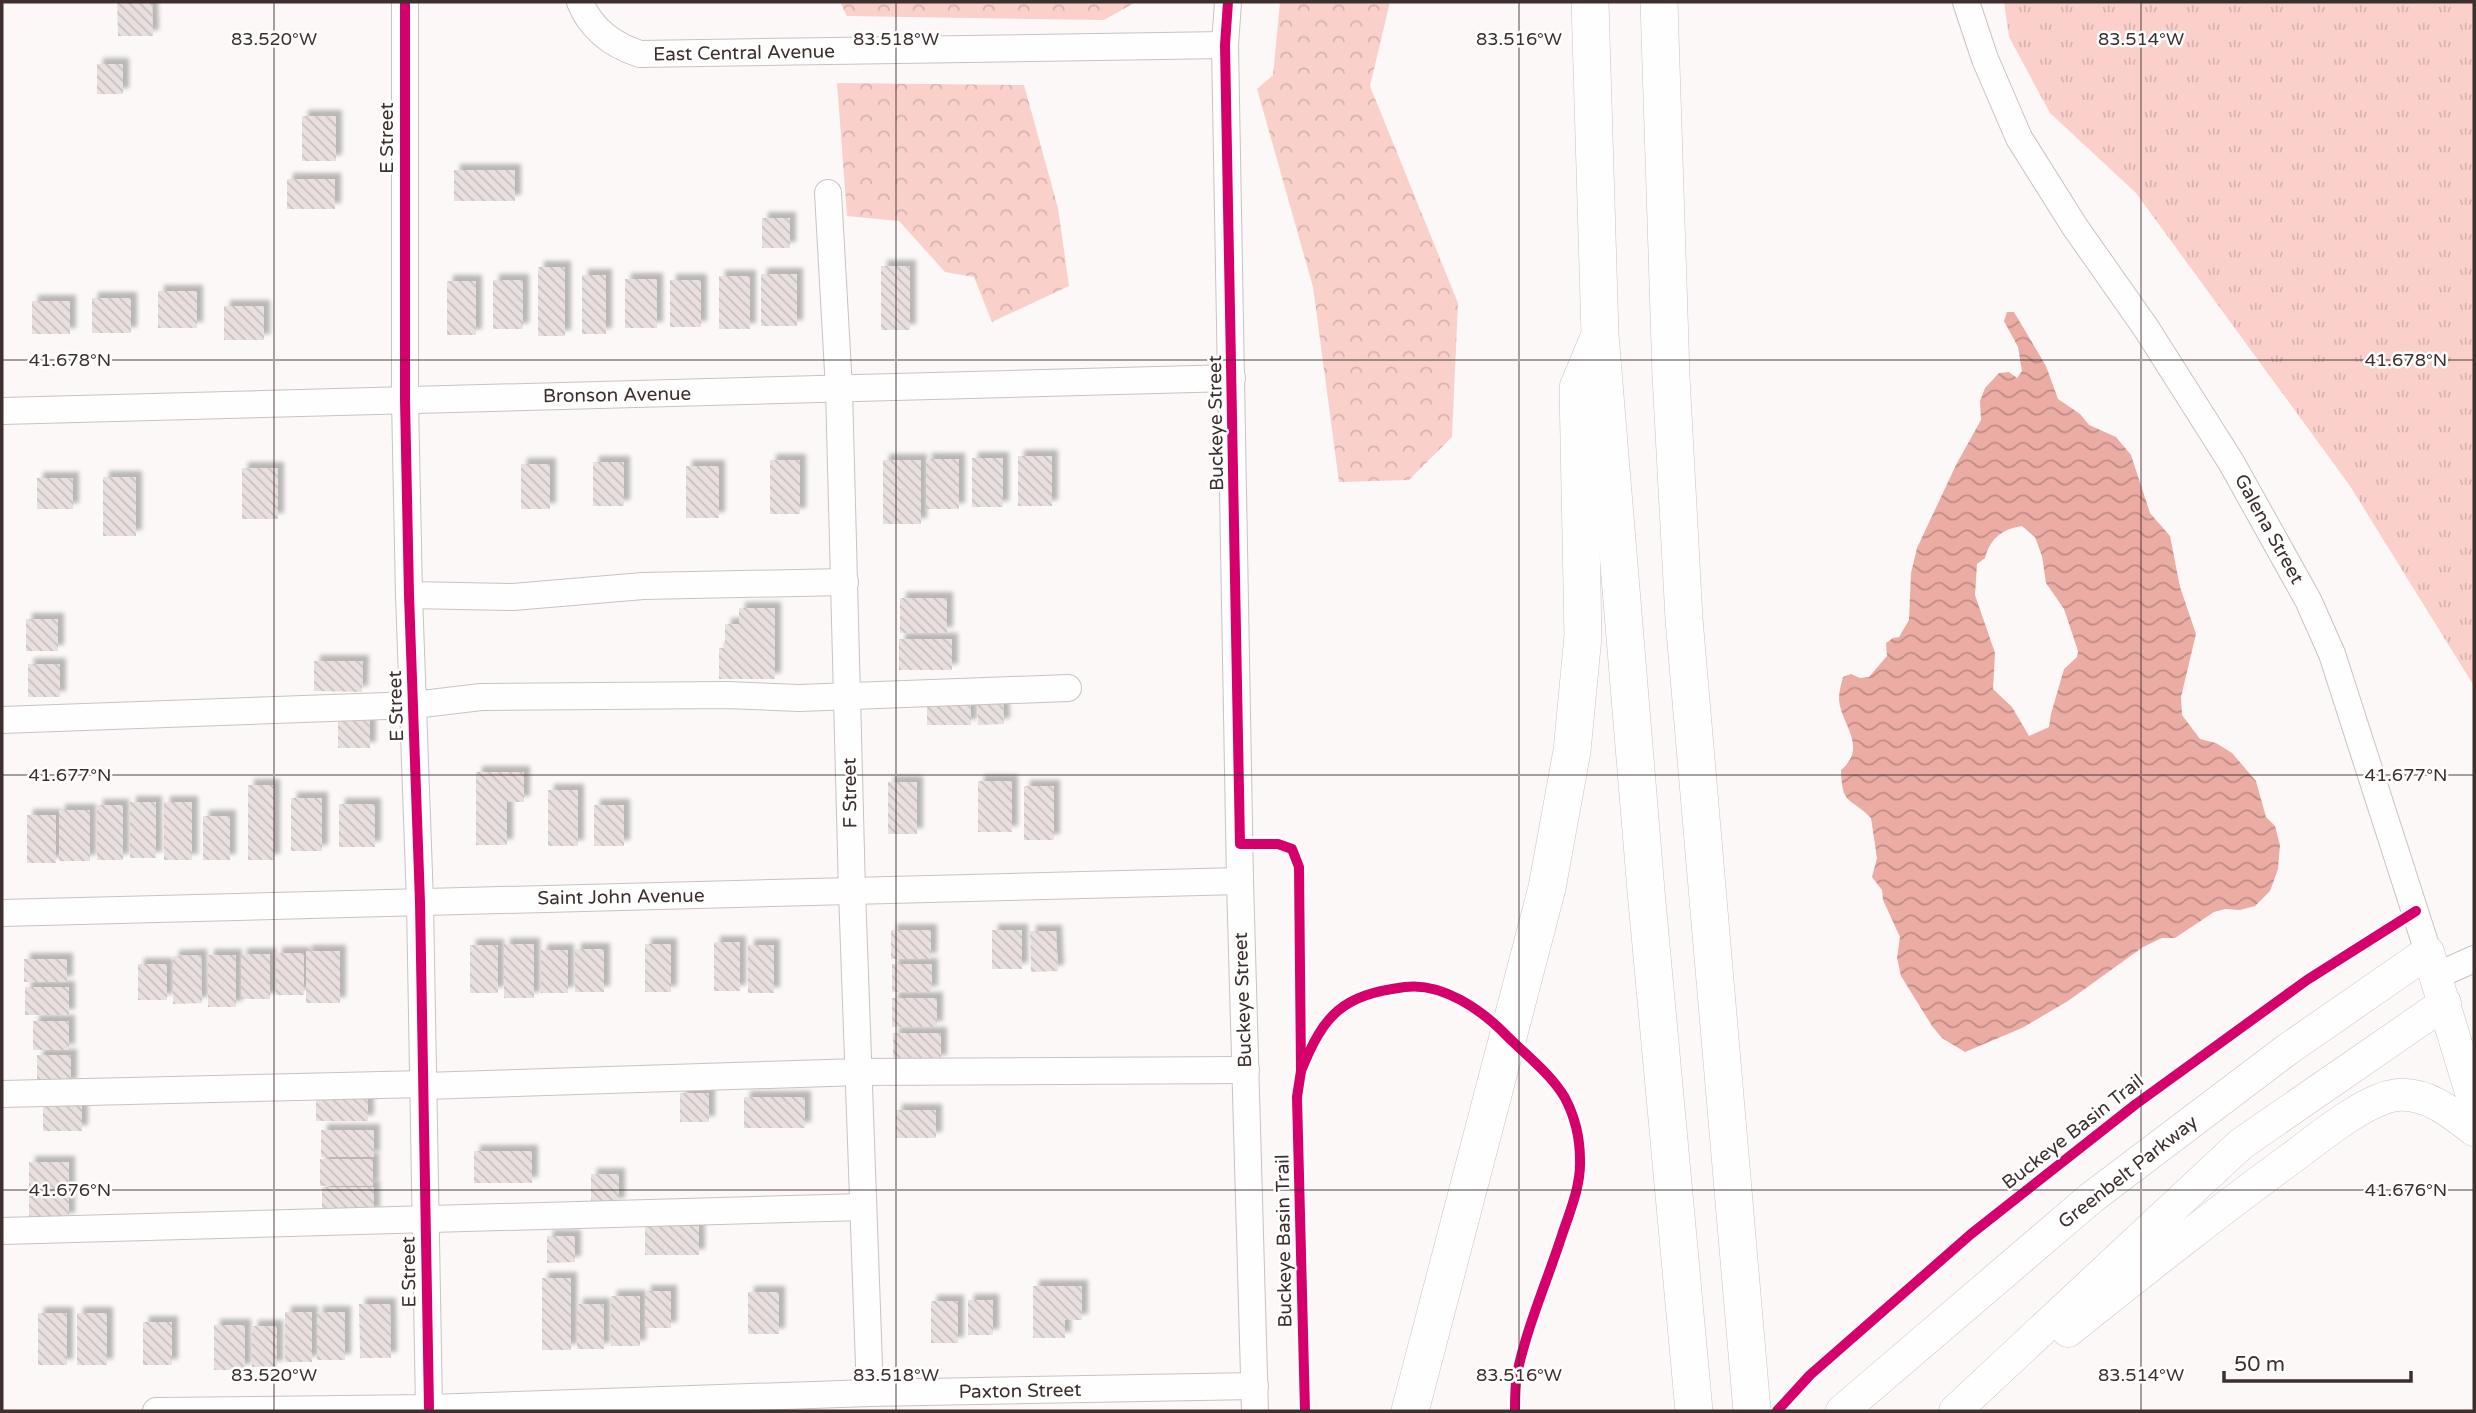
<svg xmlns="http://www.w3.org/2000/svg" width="2476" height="1413" font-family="'Varela Round',sans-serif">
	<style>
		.grass { fill: url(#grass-tufts) }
		.forest { fill: url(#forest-crowns) }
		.water { fill: url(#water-waves); fill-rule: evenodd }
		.building { fill: url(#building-back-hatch); filter: url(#shadow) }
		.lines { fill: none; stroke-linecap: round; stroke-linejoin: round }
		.minor-casing { stroke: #cac2c1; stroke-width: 28 }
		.major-casing { stroke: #cac2c1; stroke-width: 33 }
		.highway-casing { stroke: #cac2c1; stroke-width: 38 }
		.minor { stroke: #fffefe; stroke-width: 26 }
		.major { stroke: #fffefe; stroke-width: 32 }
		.highway { stroke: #fffefe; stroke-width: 37 }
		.cycleway-casing { stroke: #fff; stroke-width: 15 }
		.cycleway { stroke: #d6006c; stroke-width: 10 }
		.ticks { fill: none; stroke: #3d2f2d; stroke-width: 2; stroke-opacity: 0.45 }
		.labels { text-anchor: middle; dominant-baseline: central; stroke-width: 5; stroke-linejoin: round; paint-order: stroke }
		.street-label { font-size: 19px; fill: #3d2f2d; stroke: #fff }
		.ticks-label { font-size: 18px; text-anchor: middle; fill: #3d2f2d; stroke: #fff; stroke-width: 5; stroke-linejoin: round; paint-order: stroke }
	</style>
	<defs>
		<pattern id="grass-tufts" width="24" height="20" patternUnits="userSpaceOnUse" patternTransform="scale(1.75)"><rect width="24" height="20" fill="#fbd0ca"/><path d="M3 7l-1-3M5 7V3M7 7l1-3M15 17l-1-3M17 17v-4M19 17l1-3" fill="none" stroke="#d8b3ae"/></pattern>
		<pattern id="forest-crowns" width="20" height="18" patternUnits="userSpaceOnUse" patternTransform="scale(1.75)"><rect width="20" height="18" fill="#fad0ca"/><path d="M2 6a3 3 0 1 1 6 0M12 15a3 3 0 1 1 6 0" fill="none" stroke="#d7b3ae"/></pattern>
		<pattern id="water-waves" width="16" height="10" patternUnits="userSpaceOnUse" patternTransform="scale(1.75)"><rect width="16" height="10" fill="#ebaca4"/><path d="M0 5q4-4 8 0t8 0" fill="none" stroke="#c08c86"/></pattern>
		<pattern id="building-back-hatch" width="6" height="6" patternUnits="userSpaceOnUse" patternTransform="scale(1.75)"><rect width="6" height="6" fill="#e8dfde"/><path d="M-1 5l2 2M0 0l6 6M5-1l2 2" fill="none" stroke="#c8c0bf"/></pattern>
		<filter id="shadow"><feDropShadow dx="6" dy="-6" stdDeviation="2" flood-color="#0004"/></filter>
	</defs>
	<rect width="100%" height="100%" fill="#fcf8f8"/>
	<polygon class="grass" points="2004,2 2474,2 2474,686 2350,486 2136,193 2050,113 2009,37"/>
	<g class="forest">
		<polygon points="840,2 1136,2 1104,20 847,16"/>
		<polygon points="1280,2 1390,2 1370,86 1458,303 1452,437 1409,480 1339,482 1313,287 1257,89 1273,75"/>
		<polygon points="837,83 1024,85 1058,208 1069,286 992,322 974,277 945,272 899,221 847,216"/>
	</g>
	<path class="water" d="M2007,312H2014L2046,366L2058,399L2080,414L2089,425L2116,437L2131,455L2150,513L2170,536L2180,587L2196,634L2181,697L2182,715L2200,739L2216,743L2232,753L2256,781L2266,817L2275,826L2280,845L2278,869L2270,891L2255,906L2240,910L2225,909L2214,912L2175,938H2162L2143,947L2068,1001L2022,1028L1965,1052L1942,1038L1932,1026L1901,976L1897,958L1900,937L1883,900L1882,890L1872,877L1877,858L1871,818C1849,796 1842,806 1841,770C1869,746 1840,724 1839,699C1839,692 1841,684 1843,677L1851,674L1860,678L1869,677L1887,656L1886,643L1893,638L1899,637L1909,620L1911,573L1917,548L1956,465L1981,420L1980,401L1985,388L1999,373L2009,372L2017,378L2022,371L2018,347L2004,321ZM2022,526L2035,537L2042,556L2046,583L2064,609L2078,651L2077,657L2064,669L2051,714L2049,727L2029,736L2012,707L1993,689L1995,653L1975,595L1977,564L1985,558C1990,539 2002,529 2022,526Z"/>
	<g class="building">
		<polygon points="117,2 152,2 153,36 118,36"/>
		<rect x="97" y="64" width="26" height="30"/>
		<rect x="302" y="116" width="34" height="45"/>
		<rect x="454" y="170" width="61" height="31"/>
		<rect x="287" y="179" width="48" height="30"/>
		<rect x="762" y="218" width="28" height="30"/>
		<rect x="881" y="266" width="29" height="64"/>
		<rect x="538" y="267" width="27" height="69"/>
		<rect x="761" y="274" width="36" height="52"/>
		<rect x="582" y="275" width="24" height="59"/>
		<rect x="719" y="276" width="31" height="53"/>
		<rect x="625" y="279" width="32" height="49"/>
		<rect x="493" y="280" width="30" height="49"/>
		<rect x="670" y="280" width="31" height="47"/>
		<rect x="447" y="281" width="29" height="54"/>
		<rect x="158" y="291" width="39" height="37"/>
		<rect x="92" y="298" width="39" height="35"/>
		<rect x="32" y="301" width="38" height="33"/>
		<rect x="224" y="306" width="40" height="34"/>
		<rect x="1018" y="456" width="34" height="50"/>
		<rect x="972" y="458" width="31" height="49"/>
		<rect x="926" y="459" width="33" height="50"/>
		<rect x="770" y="460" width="30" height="54"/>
		<rect x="883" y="460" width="38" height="64"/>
		<rect x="593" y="462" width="31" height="44"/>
		<rect x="521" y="464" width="29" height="45"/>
		<rect x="686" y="466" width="33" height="52"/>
		<rect x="242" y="468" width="36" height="51"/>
		<rect x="103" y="477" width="33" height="59"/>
		<rect x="37" y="478" width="36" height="31"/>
		<rect x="900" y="598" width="47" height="35"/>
		<polygon points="739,608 775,608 775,679 719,679 719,648 725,648 725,624 739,624"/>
		<rect x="26" y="619" width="32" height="32"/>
		<rect x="899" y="639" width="53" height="31"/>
		<polygon points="314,661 363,661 362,692 314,691"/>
		<rect x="28" y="664" width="32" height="33"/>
		<polygon points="1003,696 1004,724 978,725 977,697"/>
		<rect x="927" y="699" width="44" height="26"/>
		<rect x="338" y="719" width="32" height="29"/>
		<polygon points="476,772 524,772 524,802 507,802 507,845 476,845"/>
		<rect x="978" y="781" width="34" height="51"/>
		<rect x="888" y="782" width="29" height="52"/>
		<rect x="248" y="785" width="26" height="75"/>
		<rect x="1024" y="786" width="30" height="54"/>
		<rect x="548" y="790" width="30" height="56"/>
		<rect x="291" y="798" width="31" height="53"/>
		<rect x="130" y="802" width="26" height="56"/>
		<rect x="164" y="802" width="28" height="58"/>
		<rect x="339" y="804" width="36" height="43"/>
		<rect x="97" y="805" width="26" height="55"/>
		<rect x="594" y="805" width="30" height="41"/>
		<rect x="59" y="810" width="31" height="51"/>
		<rect x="27" y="815" width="29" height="48"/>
		<rect x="203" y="816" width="27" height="44"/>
		<rect x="891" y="930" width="40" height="29"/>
		<rect x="992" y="930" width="30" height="39"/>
		<polygon points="1030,931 1056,931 1058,971 1031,972"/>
		<rect x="714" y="942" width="26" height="49"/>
		<rect x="504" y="944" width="30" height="54"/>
		<rect x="645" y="944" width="26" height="48"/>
		<rect x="470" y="945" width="28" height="48"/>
		<rect x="748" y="945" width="26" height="48"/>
		<rect x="575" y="949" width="29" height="43"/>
		<rect x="541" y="950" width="27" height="43"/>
		<rect x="306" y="951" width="34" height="52"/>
		<rect x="276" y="953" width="28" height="42"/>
		<rect x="241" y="954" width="29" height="45"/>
		<polygon points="201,955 202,1003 173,1004 173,956"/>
		<rect x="208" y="955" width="28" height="52"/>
		<rect x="24" y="959" width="43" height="23"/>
		<rect x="138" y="964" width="29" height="36"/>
		<rect x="892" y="964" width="40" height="28"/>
		<rect x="25" y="987" width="44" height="28"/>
		<rect x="892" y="998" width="45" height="29"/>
		<rect x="33" y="1021" width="36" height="29"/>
		<rect x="893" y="1033" width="48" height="28"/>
		<rect x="37" y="1055" width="34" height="30"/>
		<rect x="680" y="1093" width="29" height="29"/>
		<rect x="316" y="1094" width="52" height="27"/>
		<rect x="744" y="1097" width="61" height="31"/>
		<rect x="43" y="1102" width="39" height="29"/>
		<rect x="896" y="1110" width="40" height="28"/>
		<rect x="321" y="1130" width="53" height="27"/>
		<rect x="474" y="1151" width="58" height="32"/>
		<rect x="320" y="1159" width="53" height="27"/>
		<rect x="29" y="1162" width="40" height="57"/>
		<rect x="591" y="1174" width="28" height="30"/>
		<rect x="322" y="1187" width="52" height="27"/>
		<rect x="645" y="1226" width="54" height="29"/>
		<polygon points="547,1236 575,1236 575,1262 547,1263"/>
		<rect x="542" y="1278" width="29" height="72"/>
		<polygon points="1033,1286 1082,1286 1082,1320 1065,1320 1065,1338 1033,1338"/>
		<rect x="645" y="1291" width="26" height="37"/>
		<rect x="748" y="1292" width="31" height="42"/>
		<rect x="611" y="1296" width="29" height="50"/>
		<rect x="968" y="1300" width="25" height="35"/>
		<rect x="931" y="1301" width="27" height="42"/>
		<polygon points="359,1304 390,1304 391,1358 360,1358"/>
		<rect x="577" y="1304" width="27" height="45"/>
		<rect x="285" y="1312" width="27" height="50"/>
		<rect x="317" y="1312" width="28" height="48"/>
		<rect x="38" y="1313" width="29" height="52"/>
		<rect x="77" y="1313" width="30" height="52"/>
		<rect x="143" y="1322" width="29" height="43"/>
		<rect x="214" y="1325" width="31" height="45"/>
		<rect x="252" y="1326" width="25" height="41"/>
	</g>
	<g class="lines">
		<defs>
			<g id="minor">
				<polyline points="405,2 405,400 409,595 420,902 429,1408"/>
				<path d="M580,2C591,29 612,45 640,54L1225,45"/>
				<polyline points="1228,2 1225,45 1240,881 1255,1411"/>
				<polyline points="1966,2 1985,59 2019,138 2075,227 2146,328 2231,462 2308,600 2332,654 2428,952"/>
				<polyline points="828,193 839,389 852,891 870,1393"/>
				<polyline points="2,411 1232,378"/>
				<polyline points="409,595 513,597 643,586 845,582"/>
				<polyline points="2,720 414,705 481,697 726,695 799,698 1068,688"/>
				<polyline points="2,913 1240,881"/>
				<polyline points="2436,976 2474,959"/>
				<polyline points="424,1086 859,1072 1246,1070"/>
				<polyline points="2,1094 424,1084"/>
				<polyline points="2,1231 863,1207"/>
				<polyline points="156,1411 429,1408 870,1393 1255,1386"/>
			</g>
			<g id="major">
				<path d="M2068,1331C2142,1272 2216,1213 2293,1157C2317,1139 2368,1097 2398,1095C2428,1093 2452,1113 2474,1130"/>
				<polyline points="1842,1411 2091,1198 2288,1049 2428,952 2474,1102"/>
				<polyline points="1955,1411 2241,1144 2445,1003"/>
			</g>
			<g id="highway">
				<polyline points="1590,2 1600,335 1646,891 1694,1411"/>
				<polyline points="1659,2 1671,376 1684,619 1752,1411"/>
				<polyline points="1410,1411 1547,888 1572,751 1583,636 1578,388 1597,342"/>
			</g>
		</defs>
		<use href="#minor" class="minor-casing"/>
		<use href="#major" class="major-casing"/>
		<use href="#highway" class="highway-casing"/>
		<use href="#minor" class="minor"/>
		<use href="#major" class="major"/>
		<use href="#highway" class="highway"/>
		<defs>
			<g id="cycleway">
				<polyline points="405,2 405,400 409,595 420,902 429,1408"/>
				<path d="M1228,2L1225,45L1240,844H1278L1292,849L1299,867L1301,1071C1324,1014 1342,995 1405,987C1442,982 1482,1010 1507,1036C1526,1055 1552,1075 1565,1098C1575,1117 1580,1139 1580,1160C1581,1184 1571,1209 1563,1232C1548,1279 1527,1326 1517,1374C1515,1386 1515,1399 1515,1411"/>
				<polyline points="1301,1071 1297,1097 1305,1411"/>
				<polyline points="1777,1411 1810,1375 1971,1234 2136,1104 2307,980 2416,911"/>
			</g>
		</defs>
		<use href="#cycleway" class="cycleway-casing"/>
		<use href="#cycleway" class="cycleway"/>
	</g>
	<path class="ticks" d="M274,2V1411M896,2V1411M1519,2V1411M2141,2V1411M2,360H2474M2,775H2474M2,1190H2474"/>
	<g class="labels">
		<g class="street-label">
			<text transform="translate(744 53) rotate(-1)">East Central Avenue</text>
			<text transform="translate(387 138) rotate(-90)">E Street</text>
			<text transform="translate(617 395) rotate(-1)">Bronson Avenue</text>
			<text transform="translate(1216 423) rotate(-91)">Buckeye Street</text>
			<text transform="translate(2269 529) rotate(61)">Galena Street</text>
			<text transform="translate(396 706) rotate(-92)">E Street</text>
			<text transform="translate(850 793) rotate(-91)">F Street</text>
			<text transform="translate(621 897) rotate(-1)">Saint John Avenue</text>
			<text transform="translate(1243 1000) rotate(-92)">Buckeye Street</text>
			<text transform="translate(2073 1132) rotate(-38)">Buckeye Basin Trail</text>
			<text transform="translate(2128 1172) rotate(-38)">Greenbelt Parkway</text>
			<text transform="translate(1284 1241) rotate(-91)">Buckeye Basin Trail</text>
			<text transform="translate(409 1272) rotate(-91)">E Street</text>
			<text transform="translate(1020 1391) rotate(-1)">Paxton Street</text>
		</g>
	</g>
	<g class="ticks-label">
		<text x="274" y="45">83.520°W</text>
		<text x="896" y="45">83.518°W</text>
		<text x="1519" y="45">83.516°W</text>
		<text x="2141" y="45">83.514°W</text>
		<text x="70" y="366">41.678°N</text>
		<text x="2406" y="366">41.678°N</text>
		<text x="70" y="781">41.677°N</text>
		<text x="2406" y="781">41.677°N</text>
		<text x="70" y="1196">41.676°N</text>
		<text x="2406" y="1196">41.676°N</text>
		<text x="274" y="1381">83.520°W</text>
		<text x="896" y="1381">83.518°W</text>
		<text x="1519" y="1381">83.516°W</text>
		<text x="2141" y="1381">83.514°W</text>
	</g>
	<rect width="2476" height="1413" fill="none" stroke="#3d2f2d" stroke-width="7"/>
	<path d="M2224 1371v10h187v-10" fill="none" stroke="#3d2f2d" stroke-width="3.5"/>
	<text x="2234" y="1371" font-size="21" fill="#3d2f2d" stroke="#ffffff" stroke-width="5" paint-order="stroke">50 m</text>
</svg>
